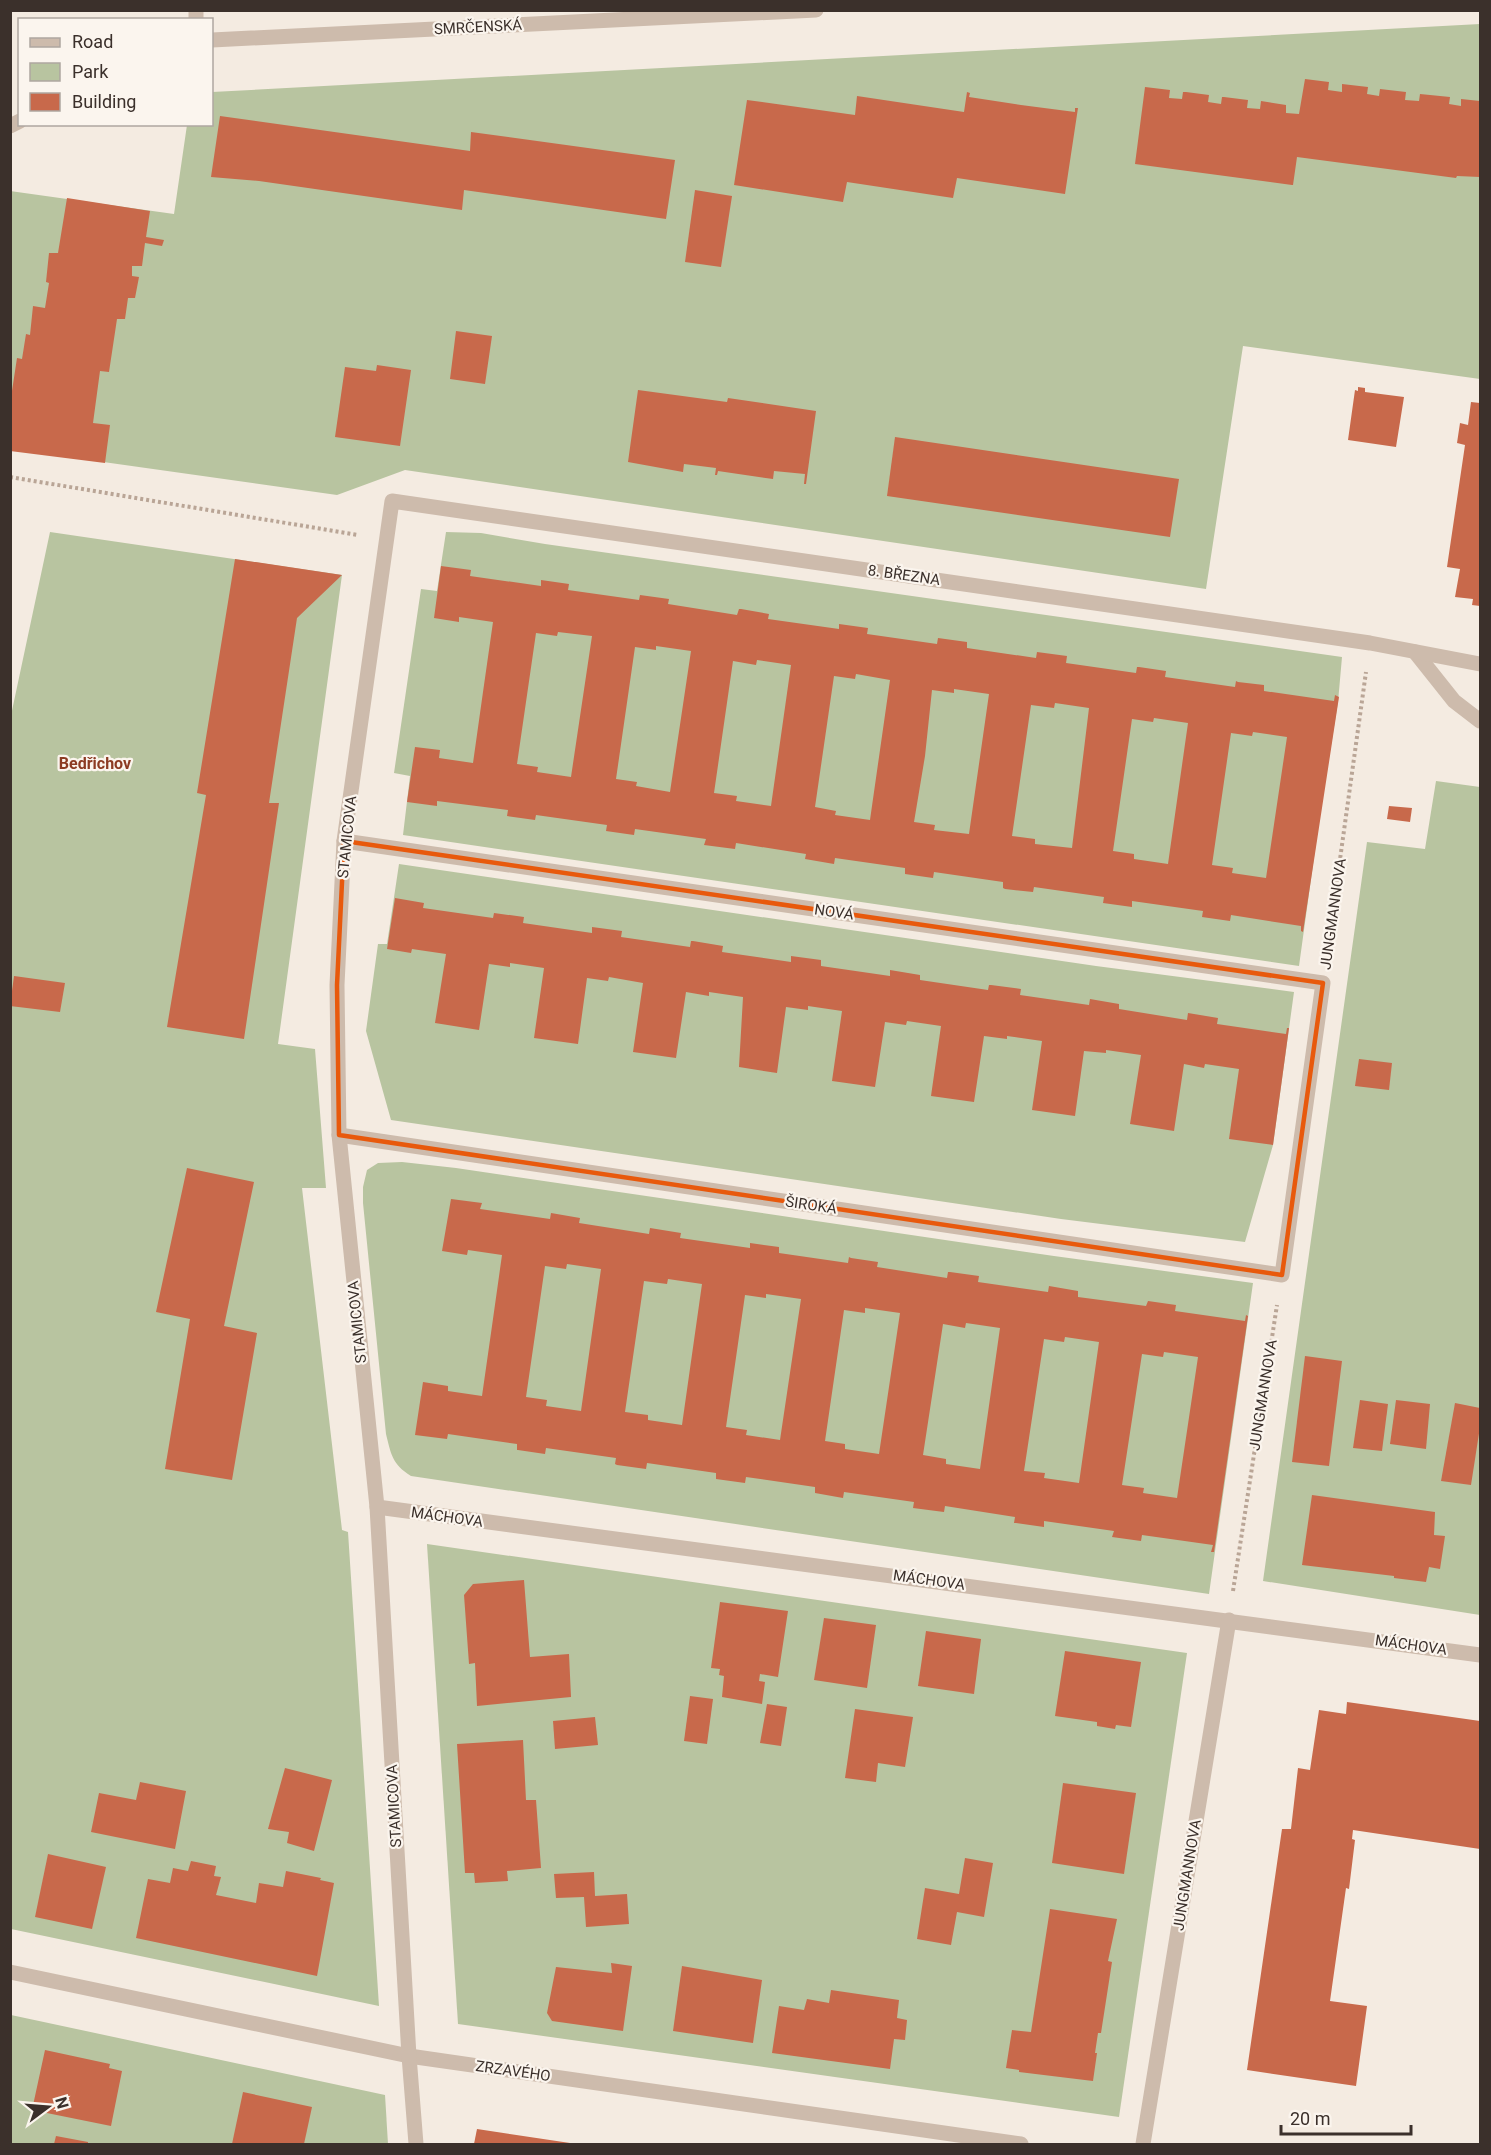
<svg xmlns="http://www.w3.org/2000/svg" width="1491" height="2155" font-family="Roboto,sans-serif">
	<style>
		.green { fill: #b8c4a0 }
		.building { fill: #c8694b; fill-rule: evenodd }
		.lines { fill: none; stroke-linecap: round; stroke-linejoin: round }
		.path { stroke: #b9a596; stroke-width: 4; stroke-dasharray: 3 3; stroke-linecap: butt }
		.minor { stroke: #cdbbac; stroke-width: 15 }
		.marked { fill: none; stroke: #e8590c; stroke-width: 4.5; stroke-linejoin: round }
		.labels { text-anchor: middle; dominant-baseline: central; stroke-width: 4.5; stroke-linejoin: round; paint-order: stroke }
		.street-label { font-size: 15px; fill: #3b302b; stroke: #fbf5ee }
		.neighbourhood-label { font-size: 16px; font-weight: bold; fill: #8c3b22; stroke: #fbf5ee }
	</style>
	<rect width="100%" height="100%" fill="#f4ebe1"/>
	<g class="green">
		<polygon points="1480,24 1480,379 1243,346 1206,589 405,470 337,495 11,449 10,191 174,214 187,125 212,124 212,92"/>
		<polygon points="50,532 342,575 278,1044 315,1049 326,1188 302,1188 342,1530 348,1532 379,2006 11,1929 10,720"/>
		<polygon points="446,532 481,533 545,544 1342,657 1338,702 1320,814 1299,966 403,835 410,776 394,773 421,589 437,591"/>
		<polygon points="1436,781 1480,787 1480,1615 1263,1581 1367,842 1425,849"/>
		<polygon points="399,864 1096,966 1294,992 1273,1145 1245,1242 1061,1219 391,1120 366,1031 378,944 387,944"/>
		<path d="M402,1162L456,1168L1054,1256L1253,1283L1209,1594L411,1476C392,1464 391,1454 386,1434L363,1203V1187L367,1170L378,1163Z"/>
		<polygon points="427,1544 1187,1653 1119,2117 458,2024"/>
		<polygon points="11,2015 385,2095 388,2144 11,2144"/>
	</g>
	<g class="building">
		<polygon points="1305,79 1329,82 1328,90 1342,92 1342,84 1368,87 1367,94 1379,96 1380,89 1406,92 1405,100 1419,101 1420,94 1450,97 1449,104 1461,106 1461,99 1480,101 1480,177 1457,176 1456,178 1297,157 1293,185 1292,185 1135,164 1145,87 1170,90 1169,98 1182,99 1183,92 1186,92 1209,95 1208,102 1221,104 1222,97 1224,97 1248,100 1247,108 1260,109 1261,101 1286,105 1286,113 1299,114"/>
		<polygon points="967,92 970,93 969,97 1021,105 1075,112 1075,108 1078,108 1065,194 957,178 953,198 847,182 843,202 734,185 747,100 855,115 857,96 964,112"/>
		<polygon points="220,116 470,151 471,132 675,160 666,219 464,190 462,210 259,181 211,177"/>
		<polygon points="695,190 732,196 721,267 685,262"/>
		<polygon points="67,198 150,211 146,237 164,240 162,246 145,243 142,266 132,266 132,276 139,277 135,298 128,298 125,319 117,319 109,372 100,371 93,423 110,425 105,463 10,451 10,404 17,358 22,359 26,334 30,335 33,306 45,308 49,283 46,282 49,253 58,253"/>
		<polygon points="456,331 492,336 485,384 450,379"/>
		<polygon points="377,365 411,370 400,446 335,437 345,367 376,371"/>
		<polygon points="1358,387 1365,388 1365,392 1404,397 1396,447 1348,440 1355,390 1358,391"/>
		<polygon points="638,390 727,402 728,398 816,411 806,484 804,484 805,474 774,471 773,479 718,471 717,475 715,475 716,468 684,464 683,472 628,462"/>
		<polygon points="1471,402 1480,403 1480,606 1472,605 1473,599 1455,597 1460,569 1447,567 1465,445 1457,443 1460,423 1468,425"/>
		<polygon points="895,437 1179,479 1170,537 887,496"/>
		<polygon points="235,559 342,575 297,618 269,803 279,803 244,1039 167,1027 206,795 197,793"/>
		<path d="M441,566L471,570L470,576L541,586V580L569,584L568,590L639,600L640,595L669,599L668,604L737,615L739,609H741L769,614L768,619L839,629V624L868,628L867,634L937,644L938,638L967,642V648L1036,658L1037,652L1067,656L1066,663L1136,673L1137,667H1139L1166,671L1165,677L1235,687L1236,681L1238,682L1264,685V691L1334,701L1335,695L1339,697L1303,932L1301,931V926L1231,915L1230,921L1202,917L1203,911L1132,901V907L1103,903L1104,897L1034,887L1033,892L1005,889L1003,888V882L934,872L933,878L905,874V868L835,858L834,864L805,859L806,854L736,843L735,849L704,845L706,839L635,829L634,835L606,831L607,825L536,815L535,820L507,816L508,810L437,801V806L407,802L415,747L440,750L439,758L473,763L483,692L493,622L459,617V622L434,618ZM558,632L592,636L571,777L537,772L538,767L517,764L536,633L557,636ZM656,646L691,651L670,792L636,786L637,782L616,779L635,647L656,650ZM757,660L791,665L771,806L736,801L737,796L714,793L733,661L756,665ZM856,674L890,680L870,820L835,815L836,811L815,807L834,676L855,679ZM954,689L989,694L969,834L934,830L935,825L914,822L925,756L932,690L954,693ZM1055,703L1089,708L1072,848L1035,844V839L1012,836L1031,705L1054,708ZM1154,718L1188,723L1168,864L1134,859V854L1113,851L1132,719L1153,722ZM1253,732L1287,737L1266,878L1232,873L1233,868L1212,865L1231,733L1252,736Z"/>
		<polygon points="1389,806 1412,808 1410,822 1387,819"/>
		<polygon points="395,898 424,903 423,908 493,918 494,913 524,917 523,923 592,933 592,927 622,931 621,937 690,947 691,941 693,941 723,946 722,952 791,962 791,956 821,960 821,966 890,976 890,970 920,975 920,980 988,990 989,985 991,985 1021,989 1020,995 1089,1005 1090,999 1119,1004 1119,1009 1187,1020 1188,1013 1218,1018 1217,1024 1286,1034 1287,1028 1289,1028 1273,1145 1229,1139 1239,1069 1205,1064 1204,1068 1184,1064 1174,1131 1130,1124 1141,1055 1106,1050 1106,1053 1084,1051 1075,1116 1032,1110 1042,1041 1007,1036 1007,1039 984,1036 974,1102 931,1096 941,1026 907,1021 906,1025 885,1022 875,1087 832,1081 842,1011 808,1006 808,1010 786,1007 777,1073 739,1067 743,997 709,992 709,996 686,992 676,1058 633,1052 643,983 609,977 608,981 587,978 578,1044 534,1038 544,968 510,963 510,967 489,964 479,1030 435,1023 446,954 412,949 411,953 387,949"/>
		<polygon points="14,976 65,983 60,1012 10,1006"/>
		<polygon points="1359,1059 1392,1063 1389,1090 1355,1086"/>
		<polygon points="187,1168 254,1182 224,1326 257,1333 232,1480 165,1469 190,1319 156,1312"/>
		<path d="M451,1199L482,1203L480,1209L550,1219L551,1213L580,1218L579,1223L649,1234L650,1228L681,1233L680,1238L750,1248V1243L779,1247V1253L848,1263L849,1257L851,1258L878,1262L877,1267L947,1278L948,1272H950L979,1276L978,1282L1048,1292L1049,1286L1078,1291V1297L1146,1306L1148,1301L1176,1305L1175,1311L1245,1321L1246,1315L1248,1316L1214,1552H1211L1213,1545L1142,1535L1141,1541L1112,1537L1114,1531L1044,1521V1527L1016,1523H1014L1015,1517L945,1506L944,1512L913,1508L914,1502L844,1492L843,1498L815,1493V1487L746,1477L745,1483L716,1479V1473L647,1463L646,1469L617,1465L615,1464L616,1458L546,1448L545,1454L518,1450H517V1444L448,1434L447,1439L415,1435L423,1382L448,1386V1391L482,1396L492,1326L502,1255L468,1250L467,1255L442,1251ZM567,1264L601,1269L581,1411L546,1406L547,1400L526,1397L545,1266L566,1269ZM668,1279L702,1284L682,1425L648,1420V1415L625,1412L644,1281L667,1284ZM766,1294L801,1299L780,1440L746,1435L747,1430L726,1427L745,1295L766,1298ZM865,1308L900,1313L879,1454L845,1449V1444L825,1441L844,1310L865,1313ZM966,1323L1000,1328L980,1469L946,1464V1459L923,1455L943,1324L965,1328ZM1065,1337L1099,1342L1079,1483L1044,1478L1045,1473L1024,1471L1044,1339L1064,1342ZM1164,1352L1198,1357L1177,1498L1143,1493L1144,1488L1122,1485L1142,1354L1163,1357Z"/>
		<polygon points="1305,1356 1342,1361 1329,1466 1292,1462"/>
		<polygon points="1360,1400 1388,1404 1382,1451 1353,1448"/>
		<polygon points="1396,1400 1430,1404 1426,1449 1390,1444"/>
		<polygon points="1455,1403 1480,1408 1480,1427 1471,1485 1441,1481"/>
		<polygon points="1312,1495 1435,1512 1434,1535 1445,1536 1440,1569 1429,1567 1426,1582 1394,1578 1394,1576 1302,1565"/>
		<polygon points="524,1580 530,1657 569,1654 571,1697 477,1706 475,1663 469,1664 464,1595 473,1584"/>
		<polygon points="720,1602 788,1611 778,1677 760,1674 759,1681 765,1682 762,1704 722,1697 724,1676 719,1675 720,1669 711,1668"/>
		<polygon points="824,1618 876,1625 867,1688 814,1680"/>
		<polygon points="926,1631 981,1639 974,1694 918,1686"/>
		<polygon points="1065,1651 1141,1662 1131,1727 1116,1725 1115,1729 1097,1726 1097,1722 1055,1716"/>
		<polygon points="690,1696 713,1699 707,1744 684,1741"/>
		<polygon points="1347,1702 1480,1721 1480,1849 1353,1830 1352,1839 1355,1840 1349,1889 1346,1888 1330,2001 1367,2006 1356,2086 1247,2070 1282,1829 1291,1829 1298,1768 1310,1770 1319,1710 1346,1714"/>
		<polygon points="767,1704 787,1707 781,1746 760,1743"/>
		<polygon points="855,1709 913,1717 905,1767 878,1763 876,1782 845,1778"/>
		<polygon points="595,1717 598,1745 555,1749 553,1721"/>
		<polygon points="523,1740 526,1800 536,1800 541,1868 507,1871 508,1881 475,1883 474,1873 465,1873 457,1744"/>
		<polygon points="285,1768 332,1780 314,1851 287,1843 289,1832 268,1829"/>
		<polygon points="140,1782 186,1791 175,1849 91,1832 99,1793 136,1800"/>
		<polygon points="1063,1783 1136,1793 1124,1874 1052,1863"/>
		<polygon points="48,1854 106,1867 92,1929 35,1917"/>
		<polygon points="965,1858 993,1863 984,1917 957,1912 951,1945 917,1939 925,1888 959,1894"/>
		<polygon points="191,1861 216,1866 214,1876 221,1877 216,1895 256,1903 259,1883 283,1887 286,1871 321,1878 320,1880 334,1883 317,1976 136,1938 148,1879 170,1883 173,1868 188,1871"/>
		<polygon points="594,1872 595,1896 627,1894 629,1924 586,1927 584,1897 556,1898 554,1874"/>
		<polygon points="1050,1909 1117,1919 1108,1961 1112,1962 1101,2033 1098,2033 1095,2053 1097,2053 1093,2081 1019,2072 1019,2070 1006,2068 1012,2030 1031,2032"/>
		<polygon points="611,1963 632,1966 623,2031 552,2021 547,2013 556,1967 612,1973"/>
		<polygon points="682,1966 762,1980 753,2043 673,2031"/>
		<polygon points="831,1990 899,2000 897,2018 907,2020 905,2040 894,2039 890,2069 772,2053 779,2006 804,2010 807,1999 829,2003"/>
		<polygon points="45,2050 110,2064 109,2068 122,2071 111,2126 32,2110"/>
		<polygon points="243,2092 312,2107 304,2144 232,2144"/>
		<polygon points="477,2129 570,2143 570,2144 474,2144"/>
		<polygon points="56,2136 88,2142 88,2144 54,2144"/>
	</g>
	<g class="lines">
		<g class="path">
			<polyline points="10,477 358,535"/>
			<polyline points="1327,953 1366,672"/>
			<polyline points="1233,1591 1277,1305"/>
		</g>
		<g class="minor">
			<polyline points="196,20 196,10"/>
			<polyline points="212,40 816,10"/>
			<polyline points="10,126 20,121"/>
			<polyline points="1415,652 1454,701 1480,721"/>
			<polyline points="339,1135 1282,1275 1323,983 344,841"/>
			<polyline points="377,1507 1480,1655"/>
			<polyline points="10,1972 409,2056 1021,2144"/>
			<polyline points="416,2144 409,2056 377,1507 339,1135 337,985 344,841 392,501 1370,643 1480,664"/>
			<polyline points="1143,2144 1229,1620"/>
		</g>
	</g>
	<path class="marked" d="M344,841L1323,983L1282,1275L339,1135L337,985Z"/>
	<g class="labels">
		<g class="street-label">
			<text transform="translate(478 27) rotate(-3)">SMRČENSKÁ</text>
			<text transform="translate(904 575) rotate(8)">8. BŘEZNA</text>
			<text transform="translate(347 837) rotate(-84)">STAMICOVA</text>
			<text transform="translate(834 912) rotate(8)">NOVÁ</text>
			<text transform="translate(1333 914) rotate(-82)">JUNGMANNOVA</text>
			<text transform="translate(811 1205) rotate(8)">ŠIROKÁ</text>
			<text transform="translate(357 1322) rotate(-96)">STAMICOVA</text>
			<text transform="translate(1263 1395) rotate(-81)">JUNGMANNOVA</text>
			<text transform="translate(447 1517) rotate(8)">MÁCHOVA</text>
			<text transform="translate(929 1580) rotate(8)">MÁCHOVA</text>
			<text transform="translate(1411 1645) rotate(8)">MÁCHOVA</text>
			<text transform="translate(394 1806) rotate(-93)">STAMICOVA</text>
			<text transform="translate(1187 1875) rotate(-81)">JUNGMANNOVA</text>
			<text transform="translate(513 2071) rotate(8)">ZRZAVÉHO</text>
		</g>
		<g class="neighbourhood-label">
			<text x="95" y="763">Bedřichov</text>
		</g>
	</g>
	<rect width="1491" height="2155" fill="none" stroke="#3b302b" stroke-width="24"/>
	<rect x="18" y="18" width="195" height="108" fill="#fbf5ee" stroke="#aea6a0" stroke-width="1.5"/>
	<rect x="30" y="38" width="30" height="9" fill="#cdbbac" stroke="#aea6a0" stroke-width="1.5"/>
	<text x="72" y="48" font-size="18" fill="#3b302b">Road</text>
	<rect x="30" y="63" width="30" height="18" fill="#b8c4a0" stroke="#aea6a0" stroke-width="1.5"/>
	<text x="72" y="78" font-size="18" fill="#3b302b">Park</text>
	<rect x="30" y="93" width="30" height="18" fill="#c8694b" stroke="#aea6a0" stroke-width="1.5"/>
	<text x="72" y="108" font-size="18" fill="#3b302b">Building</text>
	<g transform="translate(48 2107) rotate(74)" stroke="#fbf5ee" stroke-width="4.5" paint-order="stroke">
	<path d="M0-4.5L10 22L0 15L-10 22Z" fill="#3b302b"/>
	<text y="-9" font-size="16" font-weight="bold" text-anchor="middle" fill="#3b302b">N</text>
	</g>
	<path d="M1281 2125v9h130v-9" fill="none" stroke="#3b302b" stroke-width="3"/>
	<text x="1290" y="2125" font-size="18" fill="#3b302b" stroke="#fbf5ee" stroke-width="4.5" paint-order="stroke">20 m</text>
</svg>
